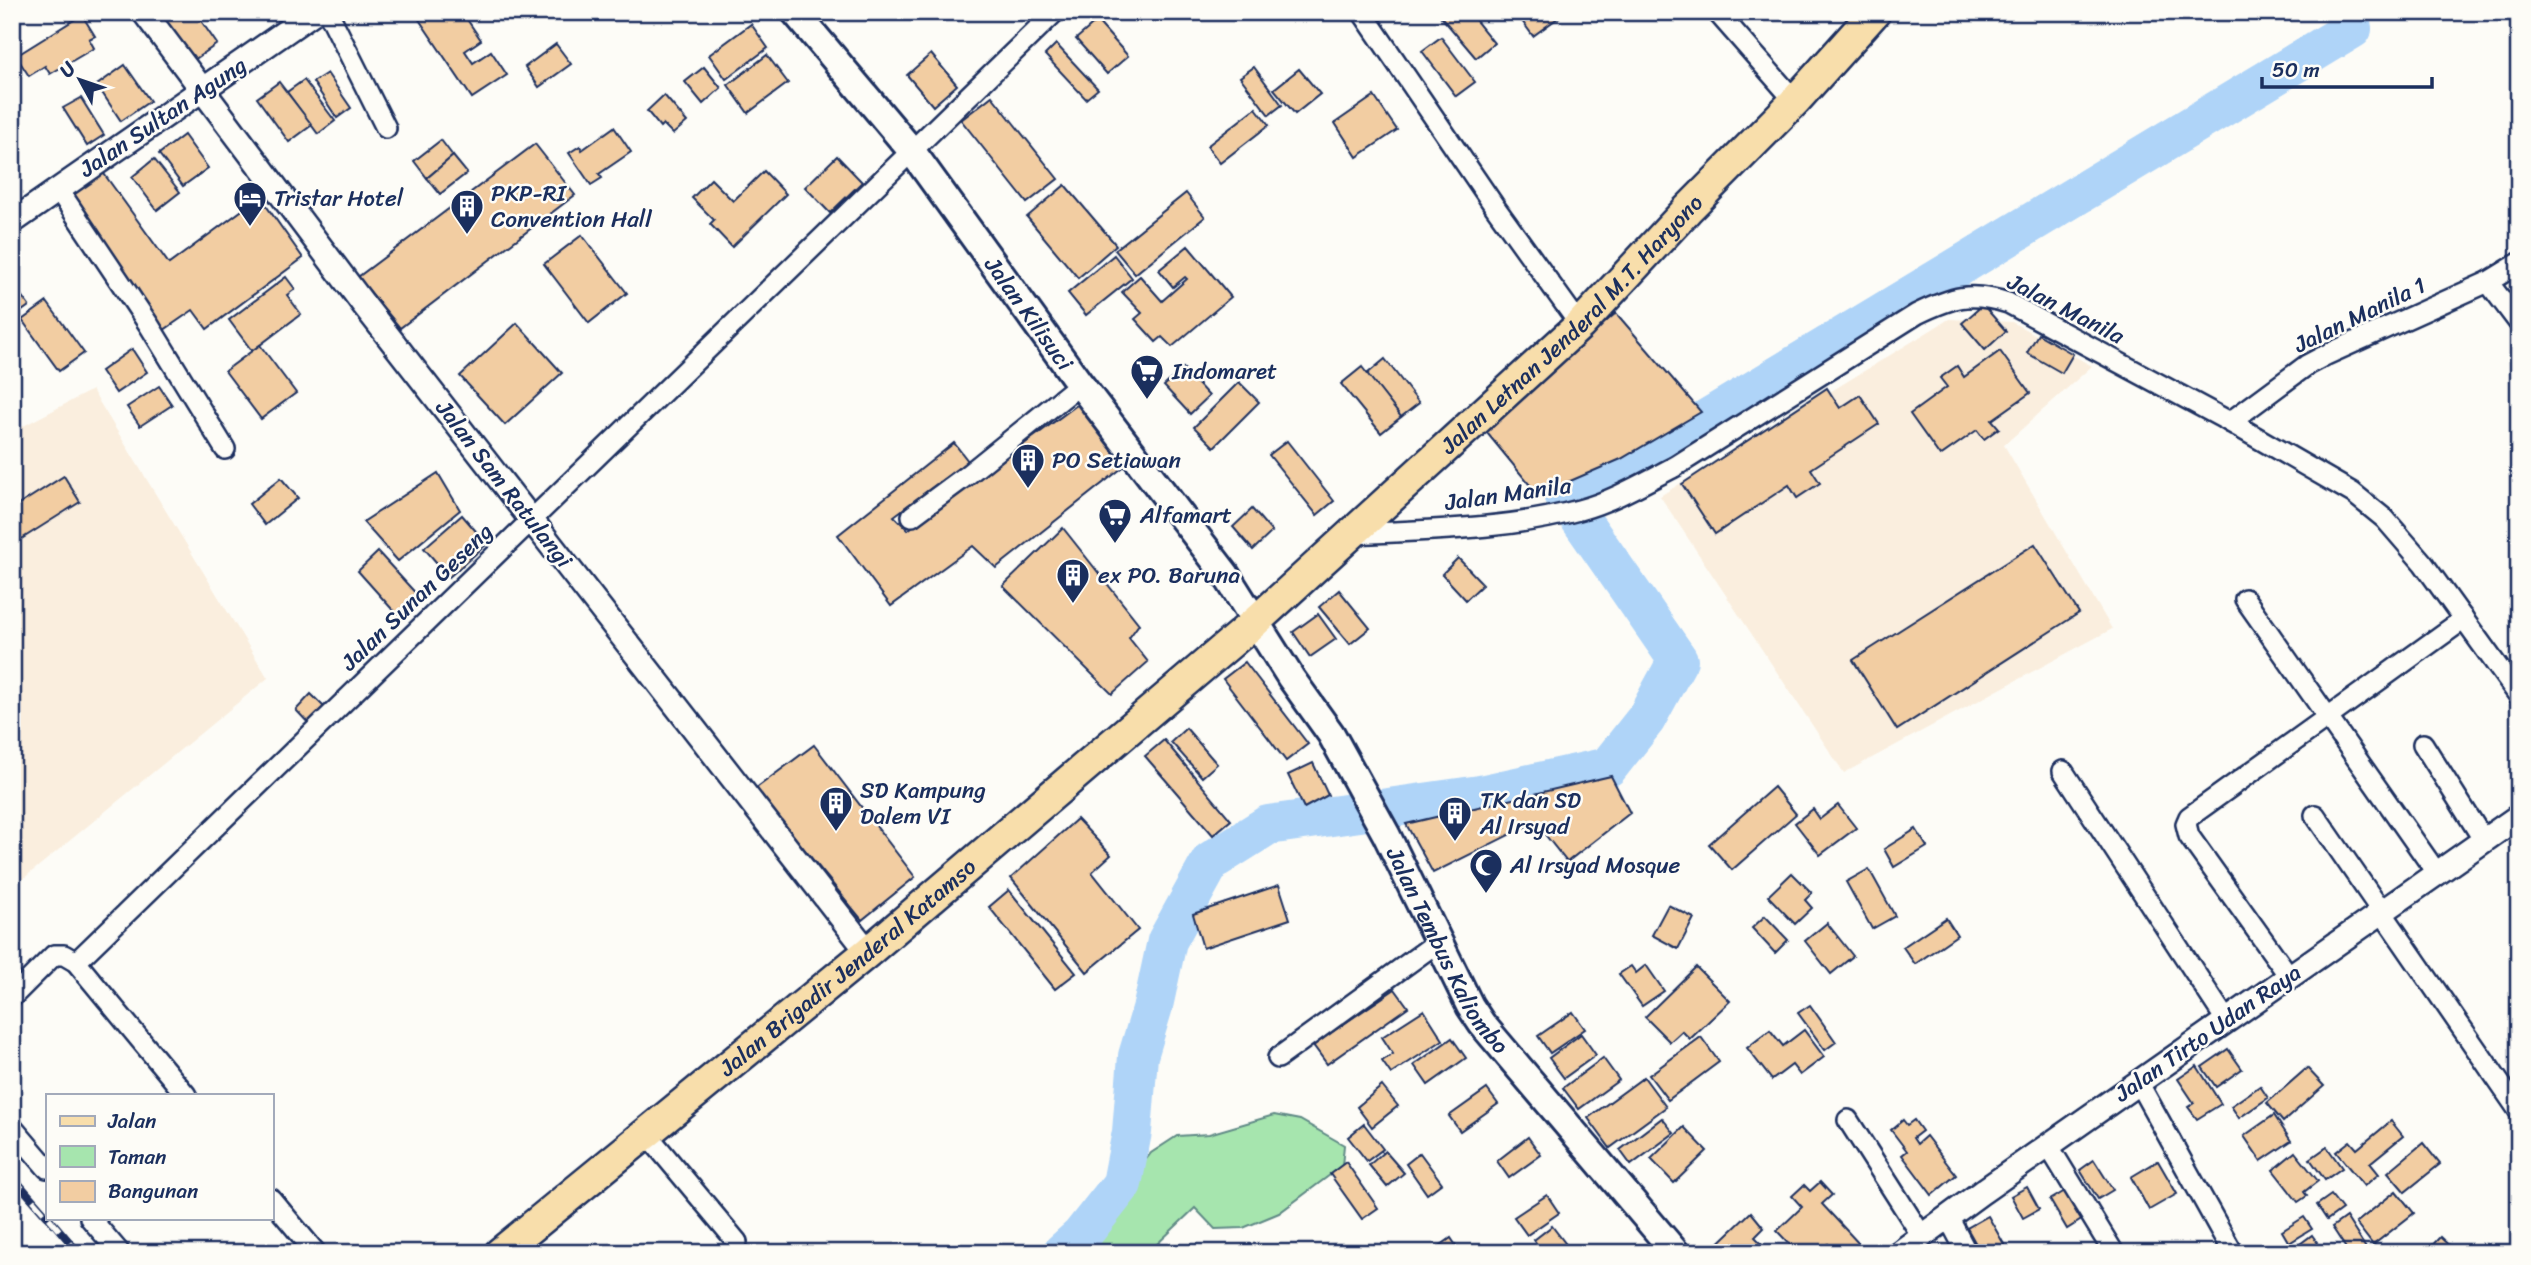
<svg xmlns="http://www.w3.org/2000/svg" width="2531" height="1265" font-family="Sriracha,sans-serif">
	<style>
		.built { fill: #faeede }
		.green { fill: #a6e5ae; stroke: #608a86; stroke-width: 2 }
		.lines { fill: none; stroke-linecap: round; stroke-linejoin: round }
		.river { stroke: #afd4f8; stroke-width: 40 }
		.building { fill: #f2cda2; stroke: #1b2f5e; stroke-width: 2 }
		.minor-casing { stroke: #1b2f5e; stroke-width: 24 }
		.tertiary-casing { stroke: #1b2f5e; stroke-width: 28 }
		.secondary-casing { stroke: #1b2f5e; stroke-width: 32 }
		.primary-casing { stroke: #1b2f5e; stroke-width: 35 }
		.minor { stroke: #fdfcf7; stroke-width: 19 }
		.tertiary { stroke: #fdfcf7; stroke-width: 23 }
		.secondary { stroke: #fdfcf7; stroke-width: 26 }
		.primary { stroke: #f8deab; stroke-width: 30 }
		.rail-casing { stroke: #1b2f5e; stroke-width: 8 }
		.rail { stroke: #fdfcf7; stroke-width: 5; stroke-dasharray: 16; stroke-linecap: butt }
		.labels { text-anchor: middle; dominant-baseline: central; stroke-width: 5; stroke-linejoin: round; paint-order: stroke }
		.street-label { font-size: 23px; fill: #1b2f5e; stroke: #fdfcf7 }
		.poi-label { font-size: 23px; fill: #1b2f5e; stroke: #fdfcf7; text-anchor: start }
	</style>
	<rect width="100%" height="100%" fill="#fdfcf7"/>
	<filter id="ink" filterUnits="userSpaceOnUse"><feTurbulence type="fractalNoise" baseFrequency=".0143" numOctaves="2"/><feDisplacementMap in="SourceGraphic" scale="14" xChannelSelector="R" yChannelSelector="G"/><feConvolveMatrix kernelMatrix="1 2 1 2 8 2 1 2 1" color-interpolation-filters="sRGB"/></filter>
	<g filter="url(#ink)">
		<g class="built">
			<polygon points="1949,319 2012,322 2092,366 2004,445 2112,629 1844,773 1660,496"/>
			<polygon points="92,390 268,678 12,888 12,432"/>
		</g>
		<polygon class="green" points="1274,1115 1300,1120 1344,1145 1342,1166 1279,1213 1243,1228 1215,1229 1195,1208 1154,1247 1157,1253 1075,1253 1151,1153 1177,1136 1209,1134"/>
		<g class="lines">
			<polyline class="river" points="1062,1253 1081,1236 1122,1184 1132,1132 1138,1056 1153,1006 1167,941 1211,861 1268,825 1480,795 1608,767 1646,719 1678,660 1563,494 1632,464 2352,29 2346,12"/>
		</g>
		<g class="building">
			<polygon points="173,12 195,12 217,44 191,62 162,20"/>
			<polygon points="414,12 462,12 481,40 465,51 473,63 491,51 507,75 472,98"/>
			<polygon points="1437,12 1469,12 1494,43 1476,58"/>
			<polygon points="1533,12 1566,12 1533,36 1522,21"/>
			<polygon points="82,15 95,36 89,39 94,48 50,74 45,66 29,76 16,56"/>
			<polygon points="1097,21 1128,56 1107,74 1076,39"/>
			<polygon points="751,24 768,48 726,79 709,55"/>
			<polygon points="1441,37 1475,82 1456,96 1422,51"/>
			<polygon points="556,44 571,64 539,87 525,67"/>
			<polygon points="1056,44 1098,89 1086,99 1045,55"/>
			<polygon points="931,54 957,85 933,106 907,75"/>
			<polygon points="767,55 788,83 748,113 728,85"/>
			<polygon points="125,65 150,101 121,121 97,85"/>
			<polygon points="704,67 721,88 703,104 685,82"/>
			<polygon points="1254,67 1282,105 1269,115 1240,77"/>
			<polygon points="1299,69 1320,94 1295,114 1274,89"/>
			<polygon points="327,73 351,108 337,118 313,82"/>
			<polygon points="304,80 335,121 318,134 287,92"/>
			<polygon points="279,82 312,125 289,142 257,98"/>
			<polygon points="664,95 687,122 673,134 663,124 660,127 647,111"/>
			<polygon points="992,96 1058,179 1027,203 961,120"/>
			<polygon points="1374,96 1397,130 1357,157 1335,123"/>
			<polygon points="81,98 104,135 87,146 63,108"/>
			<polygon points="1256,108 1269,125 1220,163 1207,146"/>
			<polygon points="614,127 631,152 599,174 602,178 591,185 569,153 580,146 582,150"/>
			<polygon points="184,135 208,168 183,186 159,154"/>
			<polygon points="441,140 453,156 427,178 414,161"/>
			<polygon points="535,144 575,195 400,328 358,277"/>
			<polygon points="453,156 467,173 440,194 427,178"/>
			<polygon points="837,156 862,182 830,213 805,187"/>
			<polygon points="154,159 180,192 157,210 132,177"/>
			<polygon points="102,171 169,264 260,197 303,258 207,329 193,310 164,330 71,193"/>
			<polygon points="764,171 786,194 732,247 710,224 714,220 692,198 711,179 733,201"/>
			<polygon points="1065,185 1116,245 1078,278 1027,217"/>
			<polygon points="1186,193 1205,217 1135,274 1115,250"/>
			<polygon points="582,235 627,293 589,323 544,264"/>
			<polygon points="1188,246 1231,297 1172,347 1162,337 1156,342 1135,319 1142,313 1122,292 1140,276 1162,301 1187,279 1185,277 1173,287 1159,270"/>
			<polygon points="1114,255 1132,278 1086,315 1068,293"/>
			<polygon points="286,277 295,289 287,295 301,314 252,351 229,320"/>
			<polygon points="12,283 29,306 12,318"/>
			<polygon points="47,302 84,353 59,371 22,320"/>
			<polygon points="1983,305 2006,331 1985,350 1962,323"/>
			<polygon points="1616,313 1701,412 1621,459 1538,495 1483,428"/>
			<polygon points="517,323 562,373 505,425 460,376"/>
			<polygon points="2038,334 2073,354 2062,373 2027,353"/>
			<polygon points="260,345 296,393 261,419 225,371"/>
			<polygon points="132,349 147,372 116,393 101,371"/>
			<polygon points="2000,351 2030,393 1992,420 1999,428 1984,439 1977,430 1940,456 1910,414 1947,387 1940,378 1957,366 1964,377"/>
			<polygon points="1385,359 1419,403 1401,417 1367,374"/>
			<polygon points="1362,367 1401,417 1381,433 1341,384"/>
			<polygon points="1183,368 1209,396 1190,414 1164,386"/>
			<polygon points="1239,382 1259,402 1214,447 1194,427"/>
			<polygon points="159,386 172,405 140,426 127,407"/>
			<polygon points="1827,388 1840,408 1860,395 1879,424 1811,469 1820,483 1797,498 1789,485 1715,534 1682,484"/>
			<polygon points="1081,402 1127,464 996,568 973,546 891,606 838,535 954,443 968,461 894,516 908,530"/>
			<polygon points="1287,441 1334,501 1317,515 1269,455"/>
			<polygon points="438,473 460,510 398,561 363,522"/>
			<polygon points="64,476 80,502 12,545 12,509"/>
			<polygon points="281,478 298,498 265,525 249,504"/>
			<polygon points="1252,509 1272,532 1253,550 1233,527"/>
			<polygon points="462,515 487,544 449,577 424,548"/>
			<polygon points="1063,528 1139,624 1129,638 1148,662 1112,694 1003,586"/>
			<polygon points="2035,544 2079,613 1897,730 1853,660"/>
			<polygon points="378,552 420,598 399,617 358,571"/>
			<polygon points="1458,558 1483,584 1466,600 1442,574"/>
			<polygon points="1339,590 1370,628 1350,644 1319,607"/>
			<polygon points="1318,614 1336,639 1310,657 1293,632"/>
			<polygon points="1245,662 1308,744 1286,761 1223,679"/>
			<polygon points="311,694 328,711 312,727 296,710"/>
			<polygon points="1186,728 1217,764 1202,777 1171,742"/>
			<polygon points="1164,740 1231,820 1213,835 1145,756"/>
			<polygon points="814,745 915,877 862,920 755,789"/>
			<polygon points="1313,763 1328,795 1304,808 1288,775"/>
			<polygon points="1611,776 1630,813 1567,862 1535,822 1433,873 1406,824"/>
			<polygon points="1774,787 1796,814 1732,870 1709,844"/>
			<polygon points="1838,805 1856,828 1820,855 1795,823 1813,809 1820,819"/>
			<polygon points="1077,819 1111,855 1092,872 1138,930 1087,972 1011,878"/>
			<polygon points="1916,829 1927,847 1894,867 1884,849"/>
			<polygon points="1869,869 1895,916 1872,929 1846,882"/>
			<polygon points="1792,873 1812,893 1805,900 1812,908 1795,924 1768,896"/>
			<polygon points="1279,885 1290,919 1203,948 1193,914"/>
			<polygon points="1009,890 1076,973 1055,989 989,907"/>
			<polygon points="1668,905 1694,918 1678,949 1652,935"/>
			<polygon points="1765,916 1788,940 1775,953 1752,928"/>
			<polygon points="1946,918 1957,935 1915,964 1903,947"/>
			<polygon points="1827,923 1853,956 1831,974 1805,941"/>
			<polygon points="1646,965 1664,991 1642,1006 1619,974 1631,966 1636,973"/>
			<polygon points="1696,967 1730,1001 1690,1039 1682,1031 1670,1042 1645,1017"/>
			<polygon points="1395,989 1408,1007 1327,1064 1313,1045"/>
			<polygon points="1810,1005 1836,1042 1825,1050 1798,1013"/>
			<polygon points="1424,1010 1443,1040 1391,1074 1382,1061 1393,1054 1382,1037"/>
			<polygon points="1573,1012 1585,1029 1550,1053 1538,1036"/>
			<polygon points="1770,1030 1783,1046 1804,1030 1824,1057 1800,1075 1792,1065 1772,1080 1747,1048"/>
			<polygon points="1581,1034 1596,1055 1564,1078 1549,1058"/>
			<polygon points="1701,1037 1719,1062 1668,1100 1649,1075"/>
			<polygon points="1452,1038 1466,1058 1428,1085 1414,1065"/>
			<polygon points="2228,1049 2242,1069 2216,1087 2202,1067"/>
			<polygon points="1603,1058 1619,1080 1579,1109 1563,1088"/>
			<polygon points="2197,1066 2221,1104 2197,1119 2188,1107 2194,1103 2178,1079"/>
			<polygon points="2307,1068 2324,1086 2283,1122 2267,1103"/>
			<polygon points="1644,1077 1666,1107 1610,1148 1588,1118"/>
			<polygon points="1382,1086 1398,1106 1372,1127 1357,1107"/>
			<polygon points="2260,1086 2268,1098 2239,1118 2231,1106"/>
			<polygon points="1487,1089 1498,1104 1460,1131 1449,1116"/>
			<polygon points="2274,1115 2291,1141 2261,1161 2244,1136"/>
			<polygon points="1662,1118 1674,1133 1631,1165 1620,1150"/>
			<polygon points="1903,1120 1907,1125 1914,1120 1922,1131 1913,1138 1917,1144 1926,1136 1956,1175 1932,1195 1902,1155 1907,1151 1891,1130"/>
			<polygon points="2391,1121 2403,1136 2370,1163 2379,1174 2364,1186 2336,1152 2350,1141 2357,1149"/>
			<polygon points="1364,1124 1383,1149 1367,1161 1348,1137"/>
			<polygon points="1684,1127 1707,1151 1674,1183 1651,1159"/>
			<polygon points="1528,1137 1541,1155 1509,1178 1497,1161"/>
			<polygon points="2423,1143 2440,1164 2405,1192 2388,1172"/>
			<polygon points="2327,1147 2342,1168 2325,1180 2310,1159"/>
			<polygon points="1385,1151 1404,1173 1387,1187 1369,1165"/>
			<polygon points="2295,1152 2318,1181 2304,1192 2307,1196 2298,1202 2273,1170"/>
			<polygon points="1420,1153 1442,1183 1427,1194 1406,1164"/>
			<polygon points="2094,1160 2113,1190 2098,1199 2080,1170"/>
			<polygon points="2158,1161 2177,1194 2149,1210 2131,1177"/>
			<polygon points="1346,1162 1378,1208 1362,1219 1330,1174"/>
			<polygon points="1820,1182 1832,1195 1822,1204 1860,1245 1851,1253 1836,1253 1828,1244 1819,1253 1798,1253 1777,1231 1802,1207 1792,1196 1804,1185 1810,1191"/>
			<polygon points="2027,1187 2039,1209 2023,1218 2011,1196"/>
			<polygon points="2065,1191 2083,1219 2067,1229 2050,1200"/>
			<polygon points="2396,1191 2414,1213 2373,1245 2356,1223"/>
			<polygon points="1547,1195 1559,1213 1527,1235 1514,1217"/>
			<polygon points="2331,1195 2342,1209 2327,1220 2317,1205"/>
			<polygon points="1751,1212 1764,1228 1755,1237 1762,1244 1752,1253 1742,1253 1739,1248 1734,1253 1708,1253"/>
			<polygon points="1988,1216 2009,1253 1981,1253 1967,1228"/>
			<polygon points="2304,1217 2312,1229 2289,1243 2282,1231"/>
			<polygon points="2346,1217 2369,1253 2349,1253 2332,1227"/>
			<polygon points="1552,1226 1571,1251 1569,1253 1543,1253 1534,1240"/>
			<polygon points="2312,1235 2325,1253 2288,1253"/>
			<polygon points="2440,1237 2457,1253 2425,1253"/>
			<polygon points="1451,1238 1461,1253 1430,1253"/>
		</g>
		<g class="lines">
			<defs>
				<g id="minor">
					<polyline points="328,12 386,128"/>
					<polyline points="1362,12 1495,207 1580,325"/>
					<polyline points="1717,12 1795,101"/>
					<polyline points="58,189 149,325 225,449"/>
					<polyline points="2488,282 2519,323"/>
					<polyline points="2230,422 2307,365 2326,355 2488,282 2519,263"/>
					<polyline points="912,516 966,476 1080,384"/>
					<path d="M1351,534C1427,530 1505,530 1579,510C1613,501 1645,482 1676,466L1917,314C1952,297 1970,291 2008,303L2230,422L2353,493L2385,519L2423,563L2519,696"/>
					<polyline points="2245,599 2436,872"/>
					<polyline points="2423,744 2483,839"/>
					<polyline points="2063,771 2226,1020"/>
					<polyline points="2315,815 2519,1111"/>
					<polyline points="76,962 1055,12"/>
					<polyline points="2289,976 2189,836 2186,824 2189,817 2464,619"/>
					<polyline points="12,997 54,955 64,955 76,962 186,1095"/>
					<polyline points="1278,1058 1439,941"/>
					<polyline points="2138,1082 2233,1253"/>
					<polyline points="1848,1120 1922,1236"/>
					<polyline points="12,1127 47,1168"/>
					<polyline points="646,1133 737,1242"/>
					<polyline points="2048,1145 2114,1253"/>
					<polyline points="271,1199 316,1253"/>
					<polyline points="1948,1217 1967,1253"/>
					<polyline points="90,1218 120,1253"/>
				</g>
				<g id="tertiary">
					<polyline points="144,12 364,305 868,952"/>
					<polyline points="12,222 314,12"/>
					<polyline points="1899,1253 1982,1192 2519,816"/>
				</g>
				<g id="secondary">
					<path id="s1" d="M795,12L911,150L1080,384L1226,575L1291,678L1331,734L1386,834L1470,1006L1482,1024L1676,1253"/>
				</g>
				<g id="primary">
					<path id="s2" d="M500,1253L868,952L1255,622L1580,325L1687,210L1795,101L1875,12"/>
				</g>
			</defs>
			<use href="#minor" class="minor-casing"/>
			<use href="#tertiary" class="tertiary-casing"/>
			<use href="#secondary" class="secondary-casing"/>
			<use href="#primary" class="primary-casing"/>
			<use href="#minor" class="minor"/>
			<use href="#tertiary" class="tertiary"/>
			<use href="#secondary" class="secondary"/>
			<use href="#primary" class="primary"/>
			<defs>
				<g id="rail">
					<polyline points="12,1176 47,1216"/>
					<polyline points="49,1218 79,1253"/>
				</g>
			</defs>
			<use href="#rail" class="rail-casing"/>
			<use href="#rail" class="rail"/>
		</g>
	</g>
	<defs>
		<symbol id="hotel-pin" viewBox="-11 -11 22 30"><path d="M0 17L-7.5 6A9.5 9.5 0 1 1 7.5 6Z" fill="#1b2f5e" stroke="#fdfcf7"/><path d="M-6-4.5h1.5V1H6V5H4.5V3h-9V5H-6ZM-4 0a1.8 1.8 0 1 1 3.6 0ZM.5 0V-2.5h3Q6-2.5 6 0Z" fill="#fff"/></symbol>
		<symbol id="building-pin" viewBox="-11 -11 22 30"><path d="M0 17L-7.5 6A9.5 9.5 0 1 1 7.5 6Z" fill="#1b2f5e" stroke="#fdfcf7"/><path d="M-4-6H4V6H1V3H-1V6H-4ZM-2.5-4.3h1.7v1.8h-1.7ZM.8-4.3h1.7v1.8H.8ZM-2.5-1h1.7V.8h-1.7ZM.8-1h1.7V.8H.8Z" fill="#fff"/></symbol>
		<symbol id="supermarket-pin" viewBox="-11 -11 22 30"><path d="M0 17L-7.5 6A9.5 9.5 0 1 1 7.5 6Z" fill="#1b2f5e" stroke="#fdfcf7"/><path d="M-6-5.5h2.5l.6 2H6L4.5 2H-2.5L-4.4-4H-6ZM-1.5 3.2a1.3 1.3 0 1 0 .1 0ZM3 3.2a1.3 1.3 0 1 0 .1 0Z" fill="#fff"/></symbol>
		<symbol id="mosque-pin" viewBox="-11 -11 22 30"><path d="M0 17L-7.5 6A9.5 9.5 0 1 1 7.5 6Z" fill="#1b2f5e" stroke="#fdfcf7"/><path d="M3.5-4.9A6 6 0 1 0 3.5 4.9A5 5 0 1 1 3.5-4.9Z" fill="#fff"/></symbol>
	</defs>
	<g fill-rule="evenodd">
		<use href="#hotel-pin" x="231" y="179" width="38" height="52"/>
		<use href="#building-pin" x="448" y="187" width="38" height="52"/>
		<use href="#supermarket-pin" x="1128" y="352" width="38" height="52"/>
		<use href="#building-pin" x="1009" y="441" width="38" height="52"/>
		<use href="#supermarket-pin" x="1096" y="496" width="38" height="52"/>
		<use href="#building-pin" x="1054" y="556" width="38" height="52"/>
		<use href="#building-pin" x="817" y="784" width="38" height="52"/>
		<use href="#building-pin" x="1436" y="794" width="38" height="52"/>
		<use href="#mosque-pin" x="1467" y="846" width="38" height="52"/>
	</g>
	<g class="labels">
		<g class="street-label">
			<text transform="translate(163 117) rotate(-34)">Jalan Sultan Agung</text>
			<text transform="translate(2066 309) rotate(27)">Jalan Manila</text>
			<text stroke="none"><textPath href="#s1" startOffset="382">Jalan Kilisuci</textPath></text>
			<text transform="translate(2360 315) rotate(-26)">Jalan Manila 1</text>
			<text stroke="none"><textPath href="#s2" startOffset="1419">Jalan Letnan Jenderal M.T. Haryono</textPath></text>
			<text transform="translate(504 484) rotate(52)">Jalan Sam Ratulangi</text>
			<text transform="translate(1508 494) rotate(-8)">Jalan Manila</text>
			<text transform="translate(417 597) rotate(-44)">Jalan Sunan Geseng</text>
			<text stroke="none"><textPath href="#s1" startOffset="1146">Jalan Tembus Kaliombo</textPath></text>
			<text stroke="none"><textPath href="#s2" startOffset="450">Jalan Brigadir Jenderal Katamso</textPath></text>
			<text transform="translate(2208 1033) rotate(-35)">Jalan Tirto Udan Raya</text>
		</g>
		<g class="poi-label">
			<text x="491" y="193">PKP-RI<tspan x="491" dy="26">Convention Hall</tspan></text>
			<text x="274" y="198">Tristar Hotel</text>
			<text x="1172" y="371">Indomaret</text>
			<text x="1052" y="460">PO Setiawan</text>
			<text x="1140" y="515">Alfamart</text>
			<text x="1098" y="575">ex PO. Baruna</text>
			<text x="860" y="790">SD Kampung<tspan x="860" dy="26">Dalem VI</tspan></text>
			<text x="1480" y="800">TK dan SD<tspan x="1480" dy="26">Al Irsyad</tspan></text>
			<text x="1510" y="865">Al Irsyad Mosque</text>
		</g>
	</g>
	<rect width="2531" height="1265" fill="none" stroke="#fdfcf7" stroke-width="42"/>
	<rect x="21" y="21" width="2489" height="1223" fill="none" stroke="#1b2f5e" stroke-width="2.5" filter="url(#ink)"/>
	<rect x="46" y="1094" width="228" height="126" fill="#fdfcf7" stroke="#a3aaba" stroke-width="2"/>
	<rect x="60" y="1116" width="35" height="10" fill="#f8deab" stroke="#a3aaba" stroke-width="2"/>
	<text x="108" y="1128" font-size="21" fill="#1b2f5e">Jalan</text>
	<rect x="60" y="1146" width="35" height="21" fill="#a6e5ae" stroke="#a3aaba" stroke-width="2"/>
	<text x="108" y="1164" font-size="21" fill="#1b2f5e">Taman</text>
	<rect x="60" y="1181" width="35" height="21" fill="#f2cda2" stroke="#a3aaba" stroke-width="2"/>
	<text x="108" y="1198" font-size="21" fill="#1b2f5e">Bangunan</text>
	<g transform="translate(80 80) rotate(310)" stroke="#fdfcf7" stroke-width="5" paint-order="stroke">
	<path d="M0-5L12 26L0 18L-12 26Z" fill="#1b2f5e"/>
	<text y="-10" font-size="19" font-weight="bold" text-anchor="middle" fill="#1b2f5e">U</text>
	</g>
	<path d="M2262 77v10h170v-10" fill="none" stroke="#1b2f5e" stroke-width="3.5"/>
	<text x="2272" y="77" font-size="21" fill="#1b2f5e" stroke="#fdfcf7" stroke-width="5" paint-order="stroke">50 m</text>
</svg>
